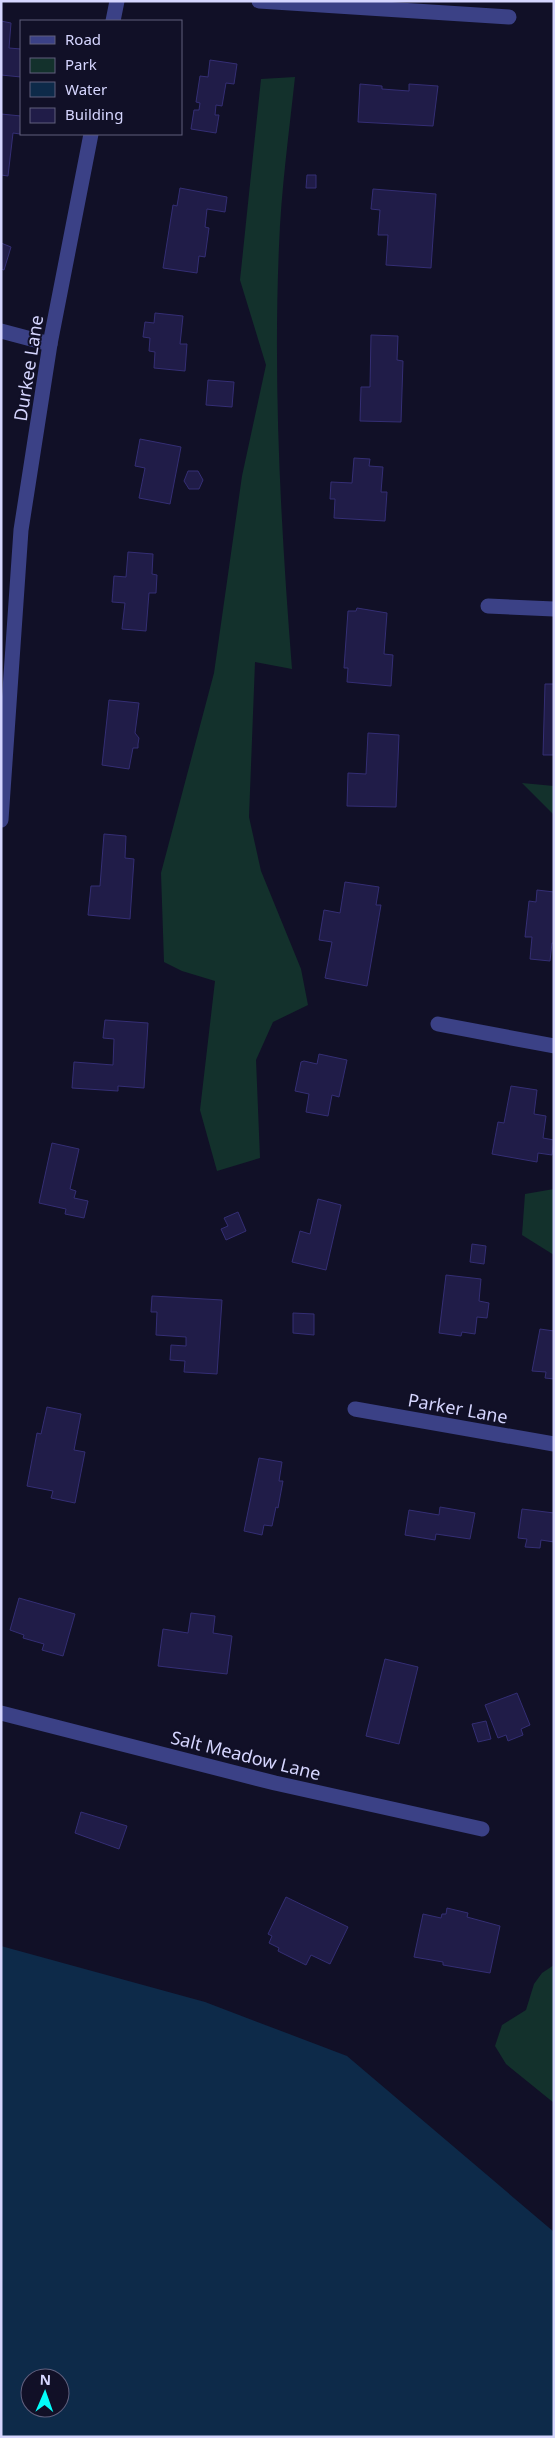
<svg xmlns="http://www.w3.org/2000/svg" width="555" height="2438" font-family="'Noto Sans',sans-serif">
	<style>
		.green { fill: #13312c }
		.water { fill: #0d2a49; fill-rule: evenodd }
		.building { fill: #201c48; stroke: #342e74 }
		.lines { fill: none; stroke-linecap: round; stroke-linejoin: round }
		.minor { stroke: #3b4186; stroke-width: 15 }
		.labels { text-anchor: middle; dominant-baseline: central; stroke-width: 4; stroke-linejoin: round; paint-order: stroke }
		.street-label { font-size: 18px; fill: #d6d6ff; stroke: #111027 }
	</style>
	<rect width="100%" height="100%" fill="#111027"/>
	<g class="green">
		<path d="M295,77C289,133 281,190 279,246C273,387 281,529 292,669L255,662L249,817L261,871L301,969L308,1005L273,1022L256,1060L260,1158L217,1171L200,1110L215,981L182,971L164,962L161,873L214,673L242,476L266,365L240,280L261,79Z"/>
		<polygon points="522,783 554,786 554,815"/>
		<polygon points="554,1189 554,1255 522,1235 525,1194"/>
		<polygon points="554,1965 554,2103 506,2064 495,2046 502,2025 526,2010 534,1984 542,1973"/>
	</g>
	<path class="water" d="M1,1946L205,2002L347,2056L554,2232V2437H1ZM30,2378H60V2408H30Z"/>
	<g class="building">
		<polygon points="1,21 11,23 9,48 21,49 21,77 1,75"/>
		<polygon points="210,60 237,64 234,84 226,83 222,106 216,105 215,115 219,115 216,133 191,129 194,110 199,110 200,103 196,102 200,76 208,77"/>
		<polygon points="360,84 382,86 382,89 409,91 409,84 438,86 433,126 358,122"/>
		<polygon points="1,114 21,116 20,134 13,133 8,176 1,175"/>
		<polygon points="307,175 316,175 316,188 306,188"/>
		<polygon points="180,188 227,197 225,212 207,209 205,227 209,228 205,257 199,256 197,273 163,268 173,205 177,206"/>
		<polygon points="373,189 436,194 431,268 386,265 388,235 378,235 380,210 371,209"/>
		<polygon points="1,243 11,247 4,270 1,269"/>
		<polygon points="155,313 183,316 180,344 187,344 185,371 154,368 155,352 149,351 150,338 143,337 145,322 154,323"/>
		<polygon points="371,335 398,336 397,360 403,361 401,422 360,421 361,387 370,387"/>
		<polygon points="208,380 234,382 232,407 206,405"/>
		<polygon points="140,439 181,447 170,504 139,498 145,468 135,466"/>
		<polygon points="354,458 370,459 369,466 383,467 381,492 387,492 385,521 334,518 335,499 330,499 331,482 352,483"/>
		<polygon points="188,471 198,471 203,480 199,489 189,489 184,481"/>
		<polygon points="128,552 153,554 152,574 157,575 156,593 149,593 146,631 122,629 125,603 112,602 114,576 126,577"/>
		<polygon points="357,608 387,613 384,654 393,655 391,686 347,682 348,668 344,668 348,611 356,611"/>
		<polygon points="545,684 554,684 554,755 543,755"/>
		<polygon points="109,700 139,703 135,733 139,738 138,744 138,748 133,748 129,769 102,765"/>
		<polygon points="368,733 399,735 396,807 347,806 348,773 366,774"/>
		<polygon points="104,834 126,836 125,858 134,859 130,919 88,915 91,886 100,886"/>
		<polygon points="345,882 379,887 376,905 381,905 367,986 325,978 332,942 319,940 324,910 340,913"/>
		<polygon points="537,890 554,892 554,943 552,943 550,961 530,959 532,937 525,937 529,901 536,902"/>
		<polygon points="105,1020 148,1023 144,1088 118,1086 118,1091 72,1088 74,1062 113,1065 114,1039 103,1038"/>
		<polygon points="319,1054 347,1060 339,1097 332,1095 328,1116 306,1112 309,1094 295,1091 301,1062 304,1061 317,1064"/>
		<polygon points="511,1086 537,1090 534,1114 546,1116 543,1138 554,1140 552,1155 538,1153 537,1162 492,1154 498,1122 504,1123"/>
		<polygon points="52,1143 79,1149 70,1189 76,1191 74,1198 88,1201 84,1218 65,1214 66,1209 39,1203"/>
		<polygon points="318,1199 341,1205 326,1270 292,1262 300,1231 310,1234"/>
		<polygon points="238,1212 246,1231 226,1240 221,1229 228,1226 224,1218"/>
		<polygon points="472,1244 486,1246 484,1264 470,1262"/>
		<polygon points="446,1275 481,1279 479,1301 489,1303 487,1318 477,1317 475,1334 462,1332 461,1336 439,1333"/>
		<polygon points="152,1296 222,1300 217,1374 184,1372 185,1361 170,1360 171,1345 186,1346 186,1337 156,1335 157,1312 151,1312"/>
		<polygon points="293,1313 314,1314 314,1335 293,1333"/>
		<polygon points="540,1329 554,1331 554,1379 545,1378 546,1372 532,1371"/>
		<polygon points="47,1407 81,1414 74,1450 85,1452 75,1503 51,1498 53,1491 27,1486 37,1433 41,1434"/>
		<polygon points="259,1458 282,1462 279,1481 283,1481 278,1508 276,1507 272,1526 264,1525 262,1535 244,1531"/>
		<polygon points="440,1507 475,1513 470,1539 436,1534 435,1540 405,1535 409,1510 439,1515"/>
		<polygon points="522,1509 554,1513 554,1542 541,1540 540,1548 525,1547 527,1539 518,1538"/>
		<polygon points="19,1598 75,1614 63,1656 42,1650 44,1644 23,1638 24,1635 10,1630"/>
		<polygon points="191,1613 215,1616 213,1633 232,1636 227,1674 158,1666 163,1629 188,1633"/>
		<polygon points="385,1659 418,1667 399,1744 366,1736"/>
		<polygon points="517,1693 530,1725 521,1729 523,1735 508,1741 506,1735 498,1738 485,1705"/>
		<polygon points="486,1721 491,1739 478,1742 472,1724"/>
		<polygon points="81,1812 127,1826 119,1849 75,1833"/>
		<polygon points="286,1897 348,1927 330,1964 311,1955 306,1965 278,1951 279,1948 269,1943 272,1936 268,1934"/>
		<polygon points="447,1908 468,1913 467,1917 500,1926 490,1973 443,1965 443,1962 414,1957 423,1914 441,1918 442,1914 446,1914"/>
	</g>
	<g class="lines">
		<g class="minor">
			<polyline points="259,1 509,17"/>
			<polyline points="113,21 117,1"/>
			<polyline points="1,331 50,344"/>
			<polyline points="488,606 554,609"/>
			<polyline points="1,820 21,530 50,344 91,134"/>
			<polyline points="438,1024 554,1046"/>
			<polyline points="355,1409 554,1444"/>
			<polyline points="1,1713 275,1783 482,1829"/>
		</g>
	</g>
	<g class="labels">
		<g class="street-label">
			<text transform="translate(28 368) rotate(-81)">Durkee Lane</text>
			<text transform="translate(458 1408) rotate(10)">Parker Lane</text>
			<text transform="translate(246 1755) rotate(14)">Salt Meadow Lane</text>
		</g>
	</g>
	<rect width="555" height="2438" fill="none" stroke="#d6d6ff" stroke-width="5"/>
	<rect x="20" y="20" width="162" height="115" fill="#111027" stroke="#605f7d"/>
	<rect x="30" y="36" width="25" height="8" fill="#3b4186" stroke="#605f7d"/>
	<text x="65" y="45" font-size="15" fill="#d6d6ff">Road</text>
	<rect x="30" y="58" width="25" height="15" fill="#13312c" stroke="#605f7d"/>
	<text x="65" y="70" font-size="15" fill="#d6d6ff">Park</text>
	<rect x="30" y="82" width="25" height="15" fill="#0d2a49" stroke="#605f7d"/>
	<text x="65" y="95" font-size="15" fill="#d6d6ff">Water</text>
	<rect x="30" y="108" width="25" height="15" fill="#201c48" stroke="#605f7d"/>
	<text x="65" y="120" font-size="15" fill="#d6d6ff">Building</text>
	<g transform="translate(45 2393) rotate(2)"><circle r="24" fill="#111027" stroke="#605f7d"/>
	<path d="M0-4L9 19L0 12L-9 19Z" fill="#03fdf9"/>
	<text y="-8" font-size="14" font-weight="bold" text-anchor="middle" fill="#d6d6ff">N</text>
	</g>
</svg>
